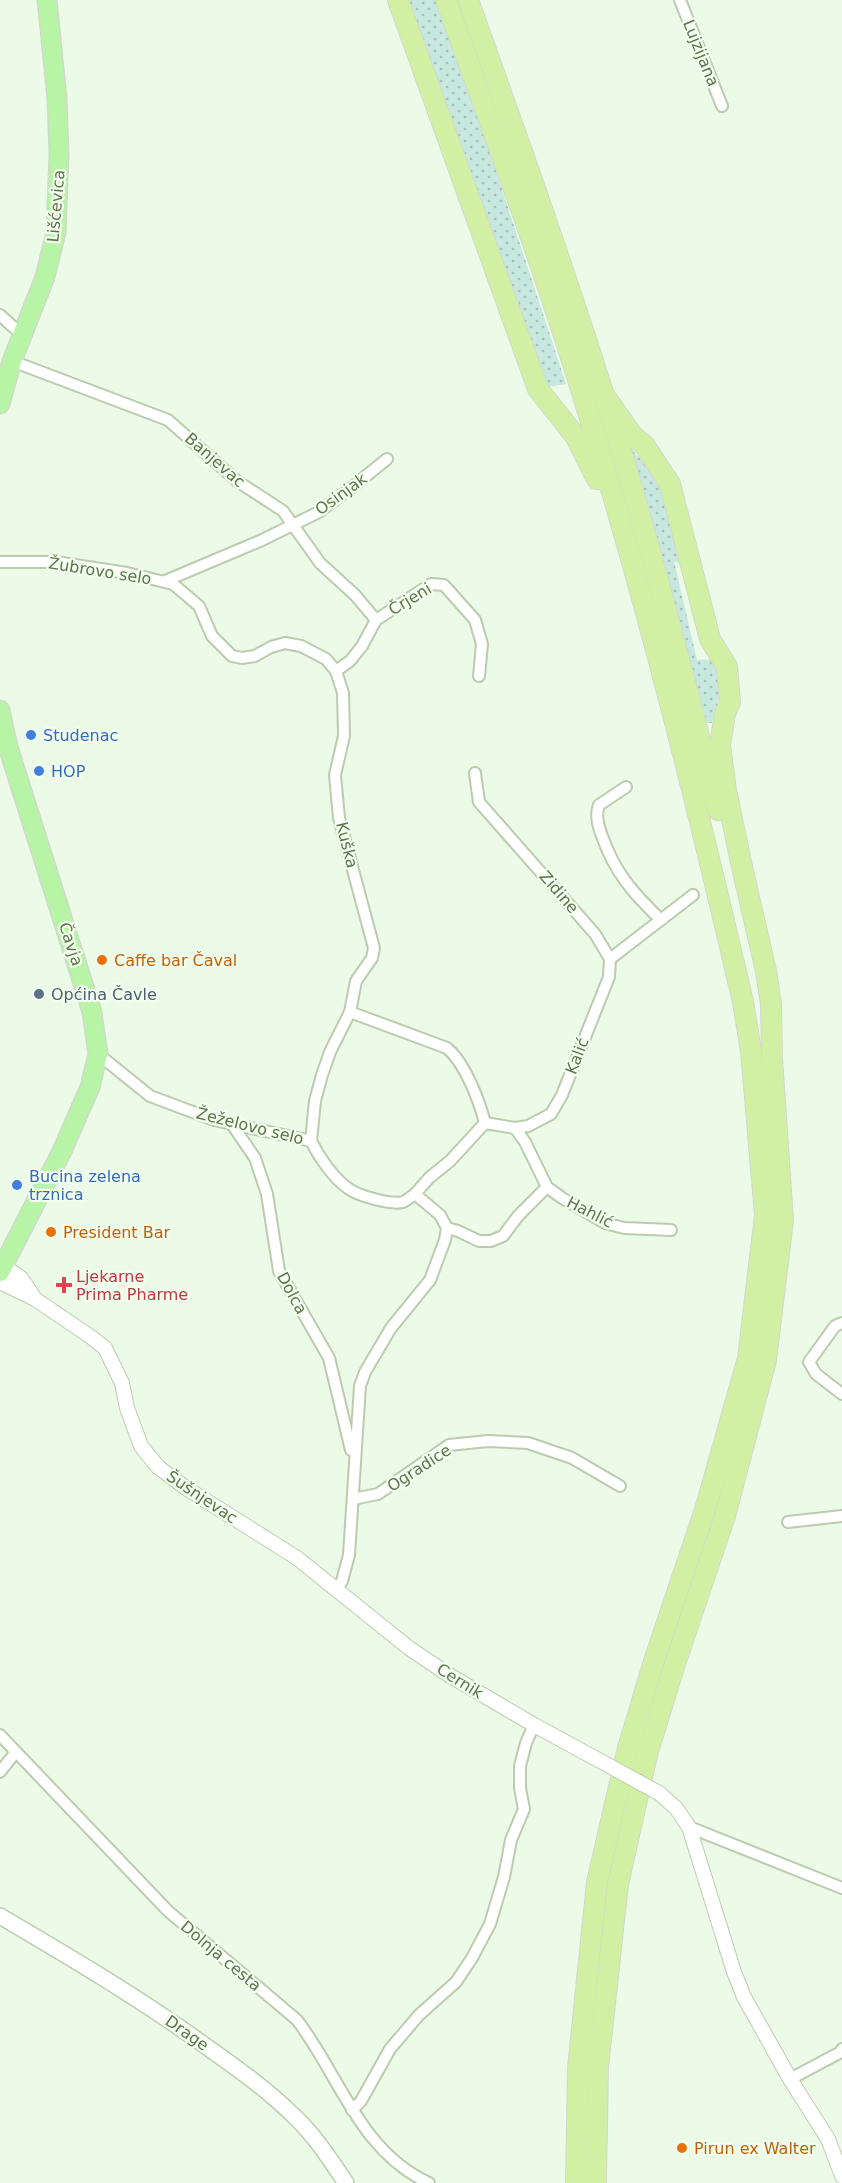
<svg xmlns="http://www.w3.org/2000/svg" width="842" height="2183" font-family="'DejaVu Sans',sans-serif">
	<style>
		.grass { fill: url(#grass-dots) }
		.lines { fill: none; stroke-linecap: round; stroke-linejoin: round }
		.minor-casing { stroke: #bbccae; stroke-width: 14 }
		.tertiary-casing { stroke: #bbccae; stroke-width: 16 }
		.secondary-casing { stroke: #bbceac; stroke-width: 18 }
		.primary-casing { stroke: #d3d8cd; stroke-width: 21 }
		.motorway-casing { stroke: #d3d8cd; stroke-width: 22 }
		.minor { stroke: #fff; stroke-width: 10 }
		.tertiary { stroke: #fff; stroke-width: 14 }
		.secondary { stroke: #fff; stroke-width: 15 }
		.primary { stroke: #b8f4a5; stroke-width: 18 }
		.motorway { stroke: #d2f0a3; stroke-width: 20 }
		.tertiary-bridge-casing { stroke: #bbccae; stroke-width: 16; stroke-linecap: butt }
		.tertiary-bridge { stroke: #fff; stroke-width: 14 }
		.shop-dot { fill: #3f7fe0; stroke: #f2feee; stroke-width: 2 }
		.food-dot { fill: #e8710a; stroke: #f2feee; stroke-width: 2 }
		.service-dot { fill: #5c6f8a; stroke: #f2feee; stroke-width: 2 }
		.health-dot { fill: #e0444e; stroke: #f2feee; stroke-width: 2 }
		.labels { text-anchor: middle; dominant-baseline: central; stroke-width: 4.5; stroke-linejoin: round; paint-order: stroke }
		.street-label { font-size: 16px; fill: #61734e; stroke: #f2feee }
		.shop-label { font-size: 16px; fill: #366cbe; stroke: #f2feee; text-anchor: start }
		.food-label { font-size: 16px; fill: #c56008; stroke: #f2feee; text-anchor: start }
		.service-label { font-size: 16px; fill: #4e5e75; stroke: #f2feee; text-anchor: start }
		.health-label { font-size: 16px; fill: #be3a42; stroke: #f2feee; text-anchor: start }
	</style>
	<defs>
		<pattern id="grass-dots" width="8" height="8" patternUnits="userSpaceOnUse" patternTransform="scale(1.5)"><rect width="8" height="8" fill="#c7e8df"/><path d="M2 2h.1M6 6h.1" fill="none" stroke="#a5c0b7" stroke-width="1.8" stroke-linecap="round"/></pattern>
	</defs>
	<rect width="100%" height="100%" fill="#ecfbe8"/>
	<g class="grass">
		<polygon points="405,0 435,0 475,107 566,384 548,387 541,383"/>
		<path d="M627,444L662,484L682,564L674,561L697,660C715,658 717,663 724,679L712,723H707L652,523Z"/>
	</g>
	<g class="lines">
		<defs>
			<g id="minor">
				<polyline points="680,0 722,106"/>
				<polyline points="0,315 22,335"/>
				<polyline points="12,361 168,420 237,481 283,511 320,563 355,595 376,620"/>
				<polyline points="0,562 56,562 127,573 173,584 199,606 212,636 232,656 242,658 255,656 271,647 285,643 301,646 326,659 336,671 343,693 344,736 335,775 339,818 374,948 372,958 356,981 350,1012 330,1052 322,1075 315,1101 311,1141"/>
				<polyline points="165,581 260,541 319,512 351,488 387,459"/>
				<polyline points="336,671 350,661 362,646 376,620 431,584 444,585 475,620 482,644 479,676"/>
				<path d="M626,787L599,805C595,815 598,826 602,836C615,873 633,893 661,920"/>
				<polyline points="610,959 693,895"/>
				<path d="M350,1012L447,1048C465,1063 479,1100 485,1123"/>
				<path d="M98,1054L150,1096L214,1120L311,1141C319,1157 333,1178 349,1189C359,1196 391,1205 403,1202C407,1200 411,1197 415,1194L440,1215L447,1228L445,1240L430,1280L391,1328L365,1372L360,1386L349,1555L342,1581L337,1589"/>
				<polyline points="231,1123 255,1158 267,1194 279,1271 329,1358 351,1450"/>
				<polyline points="515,1128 525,1142 547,1187 562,1198 605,1223 624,1228 671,1230"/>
				<polyline points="415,1194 429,1178 450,1161 485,1123 515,1128 528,1126 551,1114 562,1095 609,977 610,959 595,934 479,802 475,773"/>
				<polyline points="447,1228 458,1231 479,1241 491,1241 503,1236 518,1216 547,1187"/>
				<polyline points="842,1323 835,1326 809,1362 816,1374 842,1394"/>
				<polyline points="353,1499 378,1494 449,1445 488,1441 528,1443 572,1458 620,1486"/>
				<polyline points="788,1522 842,1516"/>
				<path d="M0,1735L168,1911L297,2020C340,2076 360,2152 429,2183"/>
				<polyline points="0,1772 15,1753"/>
				<polyline points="689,1827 842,1888"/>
				<polyline points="790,2079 841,2052 842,2049"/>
				<polyline points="352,2110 361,2101 390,2049 419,2015 456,1982 472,1958 490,1924 504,1877 511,1840 524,1809 520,1788 520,1766 526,1743 534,1725"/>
			</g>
			<g id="tertiary">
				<polyline points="3,1266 21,1278 35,1299"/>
				<polyline points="0,1282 35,1299 91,1337 105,1348 122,1383 127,1408 141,1446 158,1467 186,1488 297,1558 409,1648 449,1675 534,1725 593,1757"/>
				<polyline points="659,1793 676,1808 689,1827 734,1972 744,1997 790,2079 828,2139 842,2176"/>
			</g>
			<path id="secondary" d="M0,1916C68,1956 136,1996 200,2042C234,2066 267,2089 296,2118C316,2137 331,2161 346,2183"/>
			<g id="primary">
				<polyline points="0,404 12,361 45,277 56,232 59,155 57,98 47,0"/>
				<polyline points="0,710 8,747 92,1012 98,1054 90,1087 62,1151 0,1272"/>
			</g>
			<g id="motorway">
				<polyline points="398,0 538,389 576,437 597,479"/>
				<path d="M446,0C495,136 546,273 588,412C648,607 697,804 743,1002L751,1051L765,1215L748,1358L705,1510L655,1658L628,1748L597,1882L578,2068L576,2183"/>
				<path d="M468,0C521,148 574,296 620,447C656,567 687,689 718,810"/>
				<polyline points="596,2183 598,2067 618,1884 648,1751 674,1667 725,1516 766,1360 783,1220 772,1059 771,1004 766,971 742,867 726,790 720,745 725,714 730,702 727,667 710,639 670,484 645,446 632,435 600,389"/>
			</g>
		</defs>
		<use href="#minor" class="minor-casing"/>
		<use href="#tertiary" class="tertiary-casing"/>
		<use href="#secondary" class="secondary-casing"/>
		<use href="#primary" class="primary-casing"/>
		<use href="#motorway" class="motorway-casing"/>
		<use href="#minor" class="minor"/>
		<use href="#tertiary" class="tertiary"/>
		<use href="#secondary" class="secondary"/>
		<use href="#primary" class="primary"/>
		<use href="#motorway" class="motorway"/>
		<defs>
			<polyline id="tertiary-bridge" points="593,1757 659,1793"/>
		</defs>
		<use href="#tertiary-bridge" class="tertiary-bridge-casing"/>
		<use href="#tertiary-bridge" class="tertiary-bridge"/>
	</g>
	<g class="shop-dot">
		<circle cx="31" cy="735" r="6"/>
		<circle cx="39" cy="771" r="6"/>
		<circle cx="17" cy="1185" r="6"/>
	</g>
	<g class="food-dot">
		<circle cx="102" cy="960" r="6"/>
		<circle cx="51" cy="1232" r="6"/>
		<circle cx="682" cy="2148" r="6"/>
	</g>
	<circle class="service-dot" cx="39" cy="994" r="6"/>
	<path class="health-dot" d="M61 1276h6v6h6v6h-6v6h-6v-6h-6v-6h6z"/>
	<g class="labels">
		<g class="street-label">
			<text transform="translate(701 53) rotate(68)">Lujzijana</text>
			<text transform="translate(56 206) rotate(-85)">Lišćevica</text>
			<text transform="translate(215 460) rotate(41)">Banjevac</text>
			<text transform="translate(341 494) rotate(-36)">Osinjak</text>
			<text transform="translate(100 571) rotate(9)">Žubrovo selo</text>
			<text transform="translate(410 599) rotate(-31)">Črjeni</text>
			<text transform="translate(347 845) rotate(76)">Kuška</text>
			<text transform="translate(559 892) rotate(49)">Zidine</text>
			<text transform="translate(71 944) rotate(72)">Čavja</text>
			<text transform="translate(577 1056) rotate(-69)">Kalić</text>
			<text transform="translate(250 1126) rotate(14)">Žeželovo selo</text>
			<text transform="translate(590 1212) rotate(27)">Hahlić</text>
			<text transform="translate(292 1293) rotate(62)">Dolca</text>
			<text transform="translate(419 1468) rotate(-33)">Ogradice</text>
			<text transform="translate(202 1497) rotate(34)">Šušnjevac</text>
			<text transform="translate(460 1681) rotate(32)">Cernik</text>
			<text transform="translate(221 1956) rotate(40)">Dolnja cesta</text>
			<text transform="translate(187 2033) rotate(35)">Drage</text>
		</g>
		<g class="shop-label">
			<text x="43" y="735">Studenac</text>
			<text x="51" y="771">HOP</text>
			<text x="29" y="1176">Bucina zelena<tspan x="29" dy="18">trznica</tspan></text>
		</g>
		<g class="food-label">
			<text x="114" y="960">Caffe bar Čaval</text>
			<text x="63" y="1232">President Bar</text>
			<text x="694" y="2148">Pirun ex Walter</text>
		</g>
		<g class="service-label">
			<text x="51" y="994">Općina Čavle</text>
		</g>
		<g class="health-label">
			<text x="76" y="1276">Ljekarne<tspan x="76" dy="18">Prima Pharme</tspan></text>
		</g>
	</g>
</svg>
